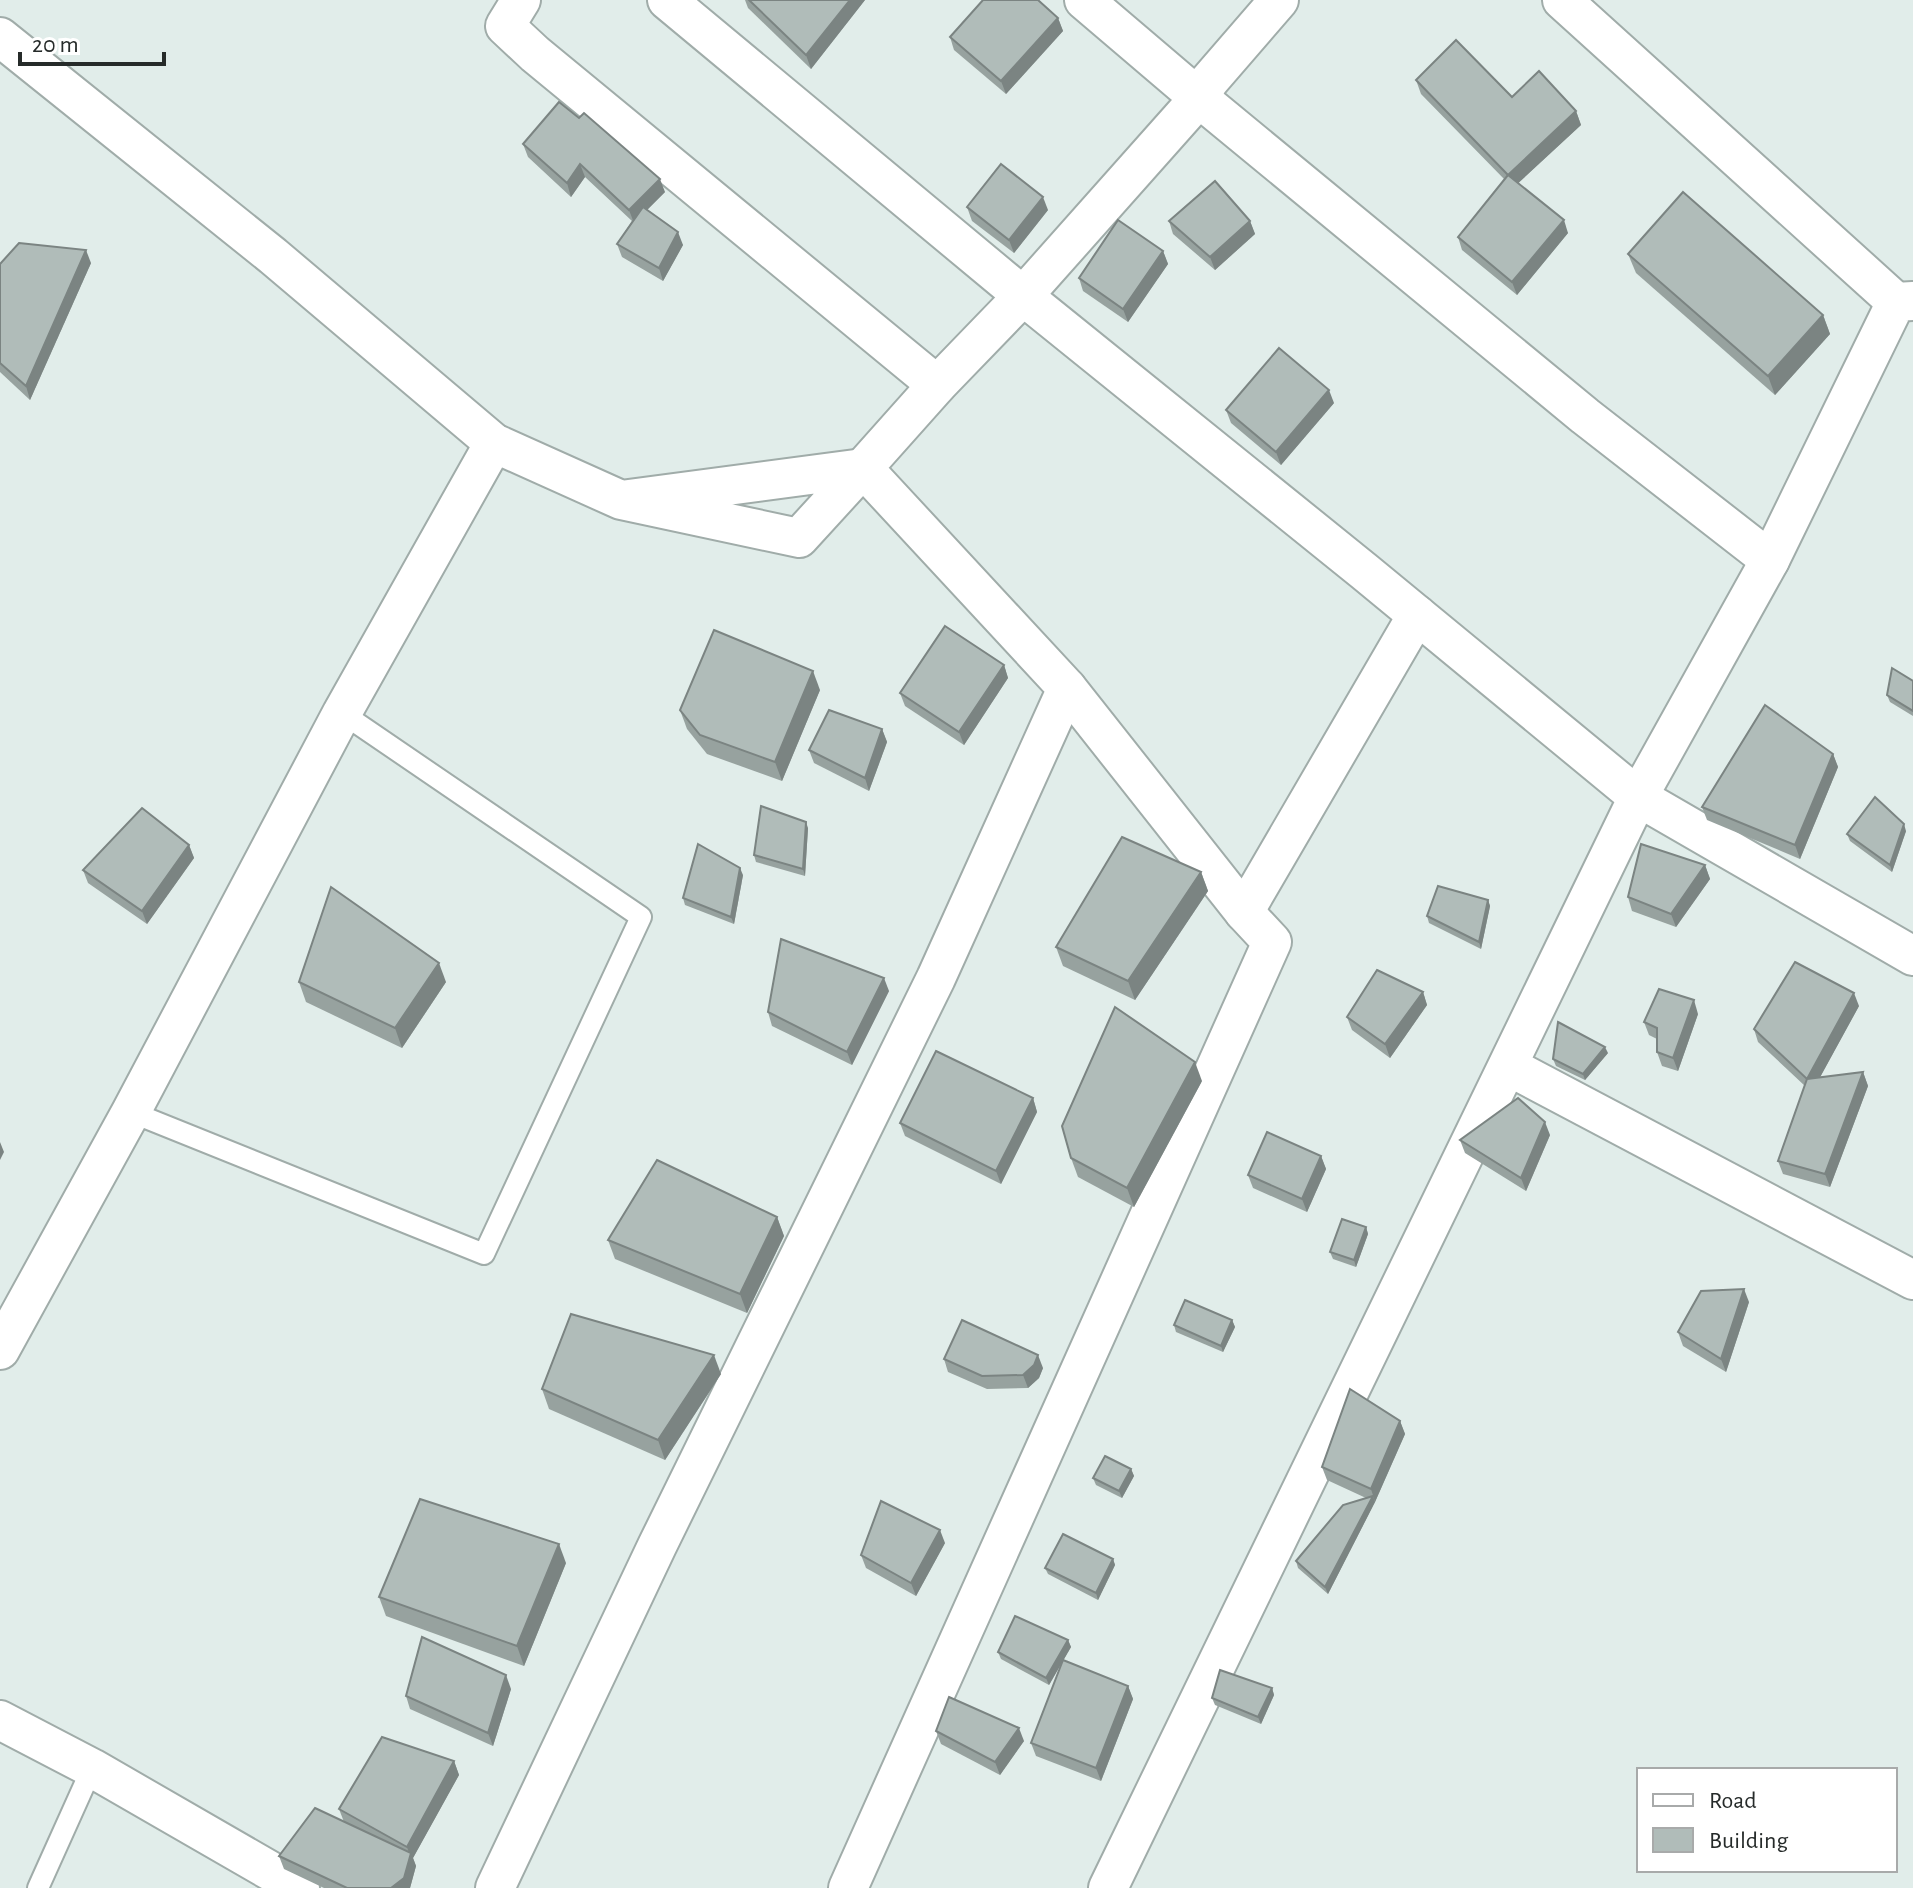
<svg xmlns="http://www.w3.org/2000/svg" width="1913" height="1888" font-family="'Alegreya Sans',sans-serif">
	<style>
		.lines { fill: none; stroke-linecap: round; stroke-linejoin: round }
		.lane-casing { stroke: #a0aca9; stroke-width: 24 }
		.street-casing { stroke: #a0aca9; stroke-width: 42 }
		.lane { stroke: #fff; stroke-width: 20 }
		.street { stroke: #fff; stroke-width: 38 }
		.wall { fill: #97a29f }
		.shaded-wall { fill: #7b8482 }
		.building { fill: #b0bcb9; stroke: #7b8482; stroke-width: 2 }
	</style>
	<rect width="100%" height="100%" fill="#e1edea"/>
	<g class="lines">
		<defs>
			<g id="lane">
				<polyline points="131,1112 484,1254 641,917 342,713"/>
				<polyline points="38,1888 92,1768"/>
			</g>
			<g id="street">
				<polyline points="521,0 505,26 535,54 937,385"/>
				<polyline points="667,0 1023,296 1365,572 1638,797 1108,1888"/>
				<polyline points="1084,0 1199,98 1585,416 1770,560"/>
				<polyline points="1562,0 1896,302"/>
				<polyline points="0,37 273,256 494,443 621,500 799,538 863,468 621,500"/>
				<polyline points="1913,301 1896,302 1770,560 1638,797 1913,956"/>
				<polyline points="1244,912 1417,615"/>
				<polyline points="1508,1066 1913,1280"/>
				<polyline points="0,1350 131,1112 342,713 494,443"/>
				<polyline points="0,1720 92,1768 300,1888"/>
				<polyline points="495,1888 657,1546 936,978 1067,688 863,468 937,385 1023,296 1199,98 1209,81 1279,0"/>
				<polyline points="848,1888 1272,942 1244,912 1067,688"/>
			</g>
		</defs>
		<use href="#lane" class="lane-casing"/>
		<use href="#street" class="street-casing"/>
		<use href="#lane" class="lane"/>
		<use href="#street" class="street"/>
	</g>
	<g class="wall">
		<polygon points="745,0 865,0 811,69 748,8"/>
		<polygon points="1058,18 1063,31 1006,94 954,50 950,37"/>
		<polygon points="1416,80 1512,97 1576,111 1581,125 1518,183 1568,233 1517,295 1462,250 1458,237 1505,180 1421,94"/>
		<polygon points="523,144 665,192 647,210 683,245 663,281 622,257 617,244 632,221 585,177 571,197 528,157"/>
		<polygon points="967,207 1048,210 1014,253 972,221"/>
		<polygon points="1169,221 1250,221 1255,234 1215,270 1173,234"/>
		<polygon points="1163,251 1168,264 1128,322 1083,291 1079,278"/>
		<polygon points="1628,254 1823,315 1830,334 1775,395 1636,273"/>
		<polygon points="91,263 30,400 0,372 0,264"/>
		<polygon points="1334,403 1281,465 1231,423 1226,410"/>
		<polygon points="1004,665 1008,678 964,745 905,706 900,693"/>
		<polygon points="1913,681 1913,716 1890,702 1887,695"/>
		<polygon points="820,690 782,781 707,754 687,729 680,710"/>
		<polygon points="882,729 887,742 869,791 814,763 809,750"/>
		<polygon points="1833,754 1838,767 1800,859 1707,820 1702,807"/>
		<polygon points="808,828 805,876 756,862 754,855"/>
		<polygon points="1906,831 1892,872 1850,841 1847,834"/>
		<polygon points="189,845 194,858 147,924 88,883 83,870"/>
		<polygon points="1705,865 1710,879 1676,927 1632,911 1628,897"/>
		<polygon points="1201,872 1208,891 1135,1000 1063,966 1056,947"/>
		<polygon points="743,875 734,924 685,905 683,898"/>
		<polygon points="1488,900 1490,906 1481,949 1429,923 1427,916"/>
		<polygon points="299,982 446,982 402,1048 306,1002"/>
		<polygon points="889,991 852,1065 772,1026 768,1012"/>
		<polygon points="1423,992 1427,1005 1390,1058 1352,1030 1347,1017"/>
		<polygon points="1859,1006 1820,1077 1863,1072 1868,1086 1830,1187 1783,1174 1778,1161 1805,1086 1758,1042 1754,1029"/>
		<polygon points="1698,1014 1678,1071 1662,1066 1657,1052 1657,1039 1649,1035 1644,1022"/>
		<polygon points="1608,1053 1585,1080 1556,1066 1553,1059"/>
		<polygon points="1202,1081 1134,1207 1078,1177 1071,1158"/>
		<polygon points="1033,1098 1037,1112 1001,1184 905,1136 900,1123"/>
		<polygon points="1550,1135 1526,1191 1465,1153 1460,1140"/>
		<polygon points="1321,1156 1326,1169 1307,1212 1253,1188 1248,1175"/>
		<polygon points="777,1217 784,1236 747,1313 615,1259 608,1240"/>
		<polygon points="1366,1227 1368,1234 1356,1267 1333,1259 1330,1252"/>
		<polygon points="1749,1302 1726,1372 1683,1346 1678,1332"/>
		<polygon points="1232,1320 1235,1327 1223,1352 1176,1332 1174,1325"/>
		<polygon points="944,1359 1043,1368 1039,1378 1028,1388 987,1389 948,1372"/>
		<polygon points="721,1374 665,1460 549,1409 542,1389"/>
		<polygon points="1400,1421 1405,1434 1375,1502 1328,1594 1298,1568 1296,1561 1366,1498 1327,1480 1322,1467"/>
		<polygon points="1131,1469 1134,1476 1122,1498 1096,1485 1093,1478"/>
		<polygon points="945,1543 916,1596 866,1568 861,1555"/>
		<polygon points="1113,1559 1115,1565 1098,1600 1048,1574 1045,1568"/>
		<polygon points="566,1563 524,1666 386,1616 379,1597"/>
		<polygon points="1068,1640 1071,1647 1049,1685 1001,1659 998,1652"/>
		<polygon points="1128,1686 1133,1699 1101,1781 1036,1756 1031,1743"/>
		<polygon points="1272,1688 1274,1695 1261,1724 1215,1705 1212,1698"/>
		<polygon points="511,1689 493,1746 410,1709 406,1696"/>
		<polygon points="936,1731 1024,1741 1000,1775 941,1744"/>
		<polygon points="454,1761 459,1775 413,1858 416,1866 410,1888 324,1888 284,1869 279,1856 344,1822 339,1809"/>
	</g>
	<g class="shaded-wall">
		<polygon points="850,0 865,0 811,69 806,55"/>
		<polygon points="1058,18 1063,31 1006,94 1001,81"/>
		<polygon points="1576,111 1581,125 1513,188 1508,175"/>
		<polygon points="580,164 585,177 571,197 567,183"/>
		<polygon points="660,179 665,192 634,223 629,210"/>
		<polygon points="1043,197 1048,210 1014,253 1009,240"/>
		<polygon points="1564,220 1568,233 1517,295 1512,282"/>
		<polygon points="1250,221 1255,234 1215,270 1210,257"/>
		<polygon points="678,232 683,245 663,281 659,268"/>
		<polygon points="86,250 91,263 30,400 26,386"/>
		<polygon points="1163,251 1168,264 1128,322 1123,309"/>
		<polygon points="1823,315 1830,334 1775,395 1768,376"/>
		<polygon points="1329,390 1334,403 1281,465 1276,452"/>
		<polygon points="1004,665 1008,678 964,745 959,732"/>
		<polygon points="813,671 820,690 782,781 775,762"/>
		<polygon points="882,729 887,742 869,791 865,778"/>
		<polygon points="1833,754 1838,767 1800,859 1795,845"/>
		<polygon points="806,822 808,828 805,876 803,869"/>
		<polygon points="1904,824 1906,831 1892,872 1890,865"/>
		<polygon points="189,845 194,858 147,924 142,911"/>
		<polygon points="1705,865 1710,879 1676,927 1671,914"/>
		<polygon points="740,868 743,875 734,924 731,917"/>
		<polygon points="1201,872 1208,891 1135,1000 1128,981"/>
		<polygon points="1488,900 1490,906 1481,949 1479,942"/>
		<polygon points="439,963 446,982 402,1048 395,1028"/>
		<polygon points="884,978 889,991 852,1065 847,1052"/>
		<polygon points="1423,992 1427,1005 1390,1058 1385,1044"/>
		<polygon points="1854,993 1859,1006 1812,1092 1807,1079"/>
		<polygon points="1694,1000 1698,1014 1678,1071 1673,1058"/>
		<polygon points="1605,1047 1608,1053 1585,1080 1583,1074"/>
		<polygon points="1195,1062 1202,1081 1134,1207 1127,1188"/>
		<polygon points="1863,1072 1868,1086 1830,1187 1825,1174"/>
		<polygon points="1033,1098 1037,1112 1001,1184 996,1171"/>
		<polygon points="1545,1122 1550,1135 1526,1191 1521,1178"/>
		<polygon points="0,1142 4,1152 0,1160"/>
		<polygon points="1321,1156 1326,1169 1307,1212 1302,1199"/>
		<polygon points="777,1217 784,1236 747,1313 740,1294"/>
		<polygon points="1366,1227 1368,1234 1356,1267 1354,1260"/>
		<polygon points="1744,1289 1749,1302 1726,1372 1721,1359"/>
		<polygon points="1232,1320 1235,1327 1223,1352 1221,1346"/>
		<polygon points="714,1355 721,1374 665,1460 658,1440"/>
		<polygon points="1038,1355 1043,1368 1039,1378 1028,1388 1023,1375"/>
		<polygon points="1400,1421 1405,1434 1375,1502 1371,1489"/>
		<polygon points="1131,1469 1134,1476 1122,1498 1119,1491"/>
		<polygon points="1373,1496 1375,1502 1328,1594 1325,1587"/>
		<polygon points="940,1530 945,1543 916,1596 911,1583"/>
		<polygon points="559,1544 566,1563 524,1666 517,1646"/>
		<polygon points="1113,1559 1115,1565 1098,1600 1096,1593"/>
		<polygon points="1068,1640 1071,1647 1049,1685 1046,1678"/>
		<polygon points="506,1675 511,1689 493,1746 488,1733"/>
		<polygon points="1128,1686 1133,1699 1101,1781 1096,1768"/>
		<polygon points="1272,1688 1274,1695 1261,1724 1258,1717"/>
		<polygon points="1019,1728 1024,1741 1000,1775 995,1762"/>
		<polygon points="454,1761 459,1775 413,1858 416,1866 410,1888 391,1888 410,1856 407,1847"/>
	</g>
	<g class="building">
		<polygon points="749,0 850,0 806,55"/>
		<polygon points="983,0 1038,0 1058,18 1001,81 950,37"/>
		<polygon points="1456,40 1512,97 1539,71 1576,111 1508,175 1416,80"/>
		<polygon points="559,102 579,118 584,113 660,179 629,210 580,164 567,183 523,144"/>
		<polygon points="1001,164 1043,197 1009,240 967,207"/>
		<polygon points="1508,175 1564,220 1512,282 1458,237"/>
		<polygon points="1215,181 1250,221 1210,257 1169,221"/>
		<polygon points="1683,192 1823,315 1768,376 1628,254"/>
		<polygon points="643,207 678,232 659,268 617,244"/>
		<polygon points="1118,220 1163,251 1123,309 1079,278"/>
		<polygon points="19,243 86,250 26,386 0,363 0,264"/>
		<polygon points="1279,348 1329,390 1276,452 1226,410"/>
		<polygon points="945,626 1004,665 959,732 900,693"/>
		<polygon points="714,630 813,671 775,762 700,735 680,710"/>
		<polygon points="1892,668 1913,681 1913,711 1887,695"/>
		<polygon points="1765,705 1833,754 1795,845 1702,807"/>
		<polygon points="829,710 882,729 865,778 809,750"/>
		<polygon points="1875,797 1904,824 1890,865 1847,834"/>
		<polygon points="761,806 806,822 803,869 754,855"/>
		<polygon points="142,808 189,845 142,911 83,870"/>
		<polygon points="1122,837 1201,872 1128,981 1056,947"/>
		<polygon points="698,844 740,868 731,917 683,898"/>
		<polygon points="1641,844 1705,865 1671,914 1628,897"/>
		<polygon points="1438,886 1488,900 1479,942 1427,916"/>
		<polygon points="331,887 439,963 395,1028 299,982"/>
		<polygon points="781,939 884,978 847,1052 768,1012"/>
		<polygon points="1795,962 1854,993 1807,1079 1754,1029"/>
		<polygon points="1377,970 1423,992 1385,1044 1347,1017"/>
		<polygon points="1659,989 1694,1000 1673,1058 1657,1052 1657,1028 1644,1022"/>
		<polygon points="1115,1007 1195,1062 1127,1188 1071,1158 1062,1126"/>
		<polygon points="1558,1022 1605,1047 1583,1074 1553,1059"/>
		<polygon points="936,1051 1033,1098 996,1171 900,1123"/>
		<polygon points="1863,1072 1825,1174 1778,1161 1807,1079"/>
		<polygon points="1518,1098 1545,1122 1521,1178 1460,1140"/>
		<polygon points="1267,1132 1321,1156 1302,1199 1248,1175"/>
		<polygon points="657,1160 777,1217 740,1294 608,1240"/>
		<polygon points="1342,1219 1366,1227 1354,1260 1330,1252"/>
		<polygon points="1744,1289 1721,1359 1678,1332 1701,1291"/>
		<polygon points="1185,1300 1232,1320 1221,1346 1174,1325"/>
		<polygon points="571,1314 714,1355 658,1440 542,1389"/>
		<polygon points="962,1320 1038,1355 1034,1365 1023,1375 982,1376 944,1359"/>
		<polygon points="1350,1389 1400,1421 1371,1489 1322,1467"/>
		<polygon points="1105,1456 1131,1469 1119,1491 1093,1478"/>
		<polygon points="1373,1496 1325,1587 1296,1561 1343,1505"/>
		<polygon points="420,1499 559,1544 517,1646 379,1597"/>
		<polygon points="881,1501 940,1530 911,1583 861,1555"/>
		<polygon points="1063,1534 1113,1559 1096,1593 1045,1568"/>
		<polygon points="1015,1616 1068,1640 1046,1678 998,1652"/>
		<polygon points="422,1637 506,1675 488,1733 406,1696"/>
		<polygon points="1063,1660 1128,1686 1096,1768 1031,1743"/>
		<polygon points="1220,1670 1272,1688 1258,1717 1212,1698"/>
		<polygon points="949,1697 1019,1728 995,1762 936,1731"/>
		<polygon points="382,1737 454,1761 407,1847 339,1809"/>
		<polygon points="315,1808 411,1853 404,1878 391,1888 347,1888 279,1856"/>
	</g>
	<rect x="1637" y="1768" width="260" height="104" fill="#ffffff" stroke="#a8aaaa" stroke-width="2"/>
	<rect x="1653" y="1794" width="40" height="12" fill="#ffffff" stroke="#a8aaaa" stroke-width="2"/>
	<text x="1709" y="1808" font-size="24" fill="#262b2a">Road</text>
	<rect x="1653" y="1828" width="40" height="24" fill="#b0bcb9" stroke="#a8aaaa" stroke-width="2"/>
	<text x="1709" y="1848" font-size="24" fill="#262b2a">Building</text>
	<path d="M20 52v12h144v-12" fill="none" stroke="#262b2a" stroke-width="4"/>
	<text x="32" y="52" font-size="24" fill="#262b2a" stroke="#ffffff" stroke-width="6" paint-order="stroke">20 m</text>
</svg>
